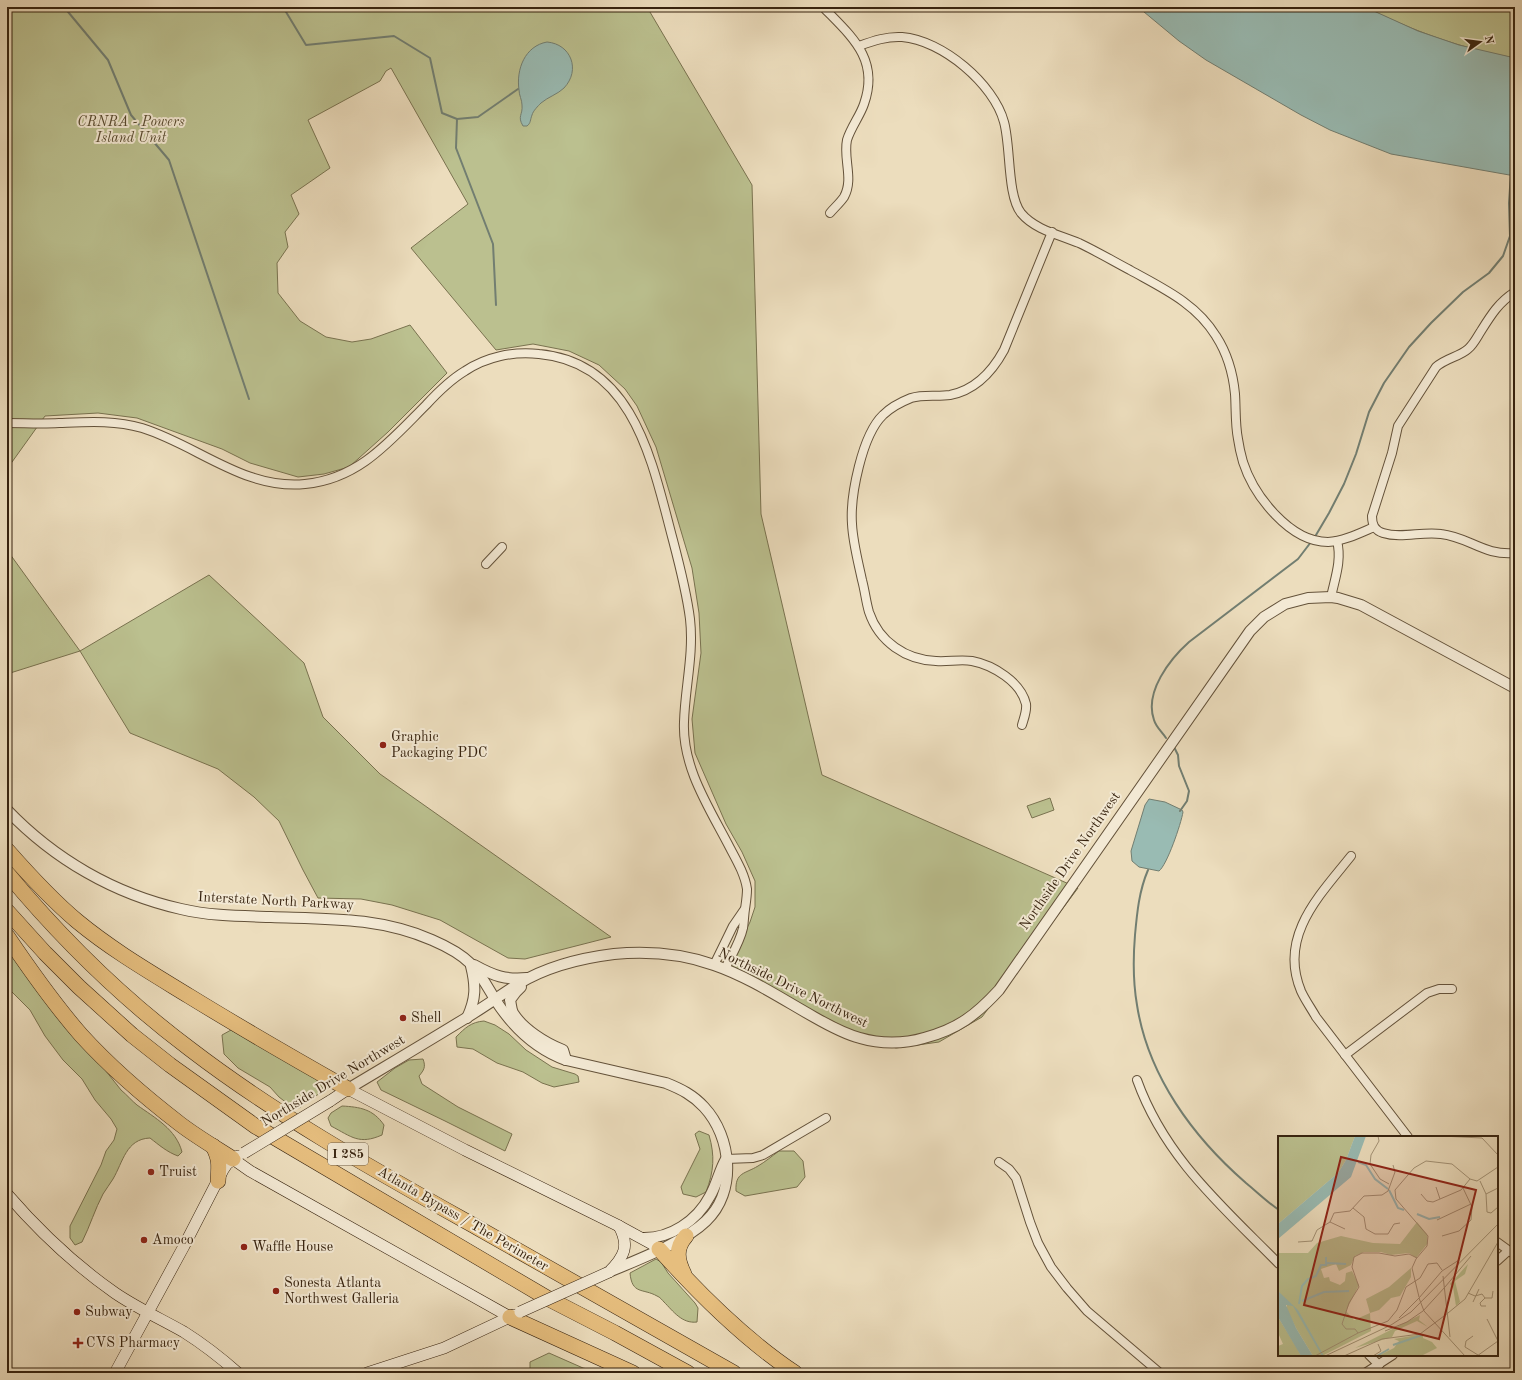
<svg xmlns="http://www.w3.org/2000/svg" width="1522" height="1380" font-family="'Old Standard TT',serif">
	<style>
		.green { fill: #bbc08f; stroke: #79724f }
		.water { fill: #99bbb3; stroke: #727e71 }
		.lines { fill: none; stroke-linecap: round; stroke-linejoin: round }
		.stream { stroke: #727e71; stroke-width: 2 }
		.minor-casing { stroke: #64523a; stroke-width: 10 }
		.tertiary-casing { stroke: #64523a; stroke-width: 12 }
		.secondary-casing { stroke: #37230f; stroke-width: 12 }
		.motorway-casing { stroke: #37230f; stroke-width: 16 }
		.minor { stroke: #f3e9d4; stroke-width: 8 }
		.tertiary { stroke: #f3e9d4; stroke-width: 10 }
		.secondary { stroke: #f3e9d4; stroke-width: 11 }
		.motorway { stroke: #e6be7e; stroke-width: 15 }
		.secondary-bridge-casing { stroke: #37230f; stroke-width: 12; stroke-linecap: butt }
		.secondary-bridge { stroke: #f3e9d4; stroke-width: 11 }
		.poi-dot { fill: #8f2418; stroke: #f3e9d4; stroke-width: 1.5 }
		.labels { text-anchor: middle; dominant-baseline: central; stroke-width: 4; stroke-linejoin: round; paint-order: stroke }
		.shield { fill: #f3e9d4; stroke: #6f5e4a; stroke-width: 1 }
		.shield-label { font-size: 13px; font-weight: bold; fill: #37230f }
		.park-label { font-size: 14px; font-style: italic; fill: #584a2f; stroke: #f3e9d4 }
		.poi-label { font-size: 14px; fill: #37230f; stroke: #f3e9d4; text-anchor: start }
		.street-label { font-size: 14px; fill: #37230f; stroke: #f3e9d4 }
		.inset-river { fill: none; stroke: #99bbb3; stroke-width: 2 }
		.inset-road { fill: none; stroke: #a49377; stroke-width: 1 }
		.view { fill: #8f2418; fill-opacity: 0.15; stroke: #8f2418; stroke-width: 2 }
		.inset-edge { fill: none; stroke: #37230f; stroke-width: 2 }
	</style>
	<rect width="100%" height="100%" fill="#ecddbd"/>
	<filter id="stains"><feTurbulence type="fractalNoise" baseFrequency=".005" numOctaves="4"/><feColorMatrix values="0 0 0 0 .2 0 0 0 0 .09 0 0 0 0 .02 0 0 0 .5 -.17"/></filter>
	<radialGradient id="worn" r=".72"><stop offset=".6" stop-color="#630" stop-opacity="0"/><stop offset="1" stop-color="#630" stop-opacity=".3"/></radialGradient>
	<g class="green">
		<polygon points="7,7 647,7 752,185 761,514 822,775 1078,888 982,1017 939,1042 896,1048 848,1035 728,967 750,922 755,907 755,881 742,852 726,824 695,753 692,719 701,653 699,613 692,568 656,447 637,406 625,389 599,365 569,351 533,344 496,350 411,248 468,204 391,68 386,71 380,81 308,120 330,168 291,195 299,214 285,232 288,247 277,263 278,293 300,321 326,337 352,342 371,339 410,325 447,373 388,432 349,467 324,474 298,477 250,463 222,449 137,418 98,413 45,416 7,469"/>
		<path d="M1365,7H1515V58C1462,49 1413,31 1365,7Z"/>
		<polygon points="7,550 80,651 209,575 304,663 323,717 380,774 611,937 525,959 508,958 440,920 392,905 361,899 318,898 303,870 279,821 254,797 218,769 130,733 80,651 7,674"/>
		<polygon points="1050,798 1054,810 1032,818 1027,806"/>
		<path d="M7,946L121,1090C127,1095 132,1101 137,1105C155,1118 176,1129 182,1152L178,1156C167,1152 159,1145 150,1138C126,1139 123,1162 113,1179C110,1184 106,1189 103,1194C95,1209 90,1226 82,1242L75,1245L70,1238V1226L101,1165L106,1151L114,1140L117,1129L111,1119L95,1100L82,1079L63,1060L45,1036L30,1010L7,987Z"/>
		<path d="M484,1021L495,1025L509,1034L526,1050L552,1067L575,1074L578,1076L579,1082L554,1087L542,1083L523,1072L497,1063L473,1049L457,1047L456,1037C465,1028 471,1022 484,1021Z"/>
		<polygon points="231,1030 312,1074 323,1088 320,1093 299,1108 292,1107 279,1097 270,1087 238,1068 224,1054 222,1035"/>
		<path d="M423,1059C426,1067 424,1070 419,1076L422,1084L458,1107L512,1134L505,1151L445,1121L381,1090L377,1082L395,1068L409,1060Z"/>
		<path d="M342,1106C360,1107 373,1109 384,1125L382,1135C359,1145 352,1137 331,1126L328,1118L331,1113Z"/>
		<path d="M699,1131L709,1135C715,1156 714,1171 706,1192L696,1197L683,1194L681,1187L700,1149L695,1134Z"/>
		<path d="M779,1151H794L803,1161L805,1177L797,1187L745,1196L736,1191C735,1172 745,1174 758,1166C765,1162 772,1156 779,1151Z"/>
		<path d="M656,1259L661,1262L668,1273L695,1303L698,1308L697,1322C682,1324 673,1311 664,1302C662,1300 660,1297 657,1296C643,1288 632,1295 630,1273Z"/>
		<polygon points="549,1353 583,1368 605,1373 530,1373 530,1362"/>
	</g>
	<g class="water">
		<polygon points="1138,7 1365,7 1418,31 1459,45 1515,58 1515,176 1391,154 1330,130 1301,115 1206,60 1179,41"/>
		<path d="M547,42C571,44 581,70 564,88C558,94 548,97 541,103C538,106 533,111 532,115C530,120 531,123 527,126H523C517,116 523,115 522,105C522,100 519,95 519,90C516,69 525,46 547,42Z"/>
		<path d="M1149,799L1165,802L1182,810L1183,812C1181,824 1167,865 1159,871L1139,867L1132,861L1131,851L1145,805Z"/>
	</g>
	<g class="lines">
		<g class="stream">
			<polyline points="64,7 108,60 131,115 169,160 249,399"/>
			<polyline points="283,7 306,45 394,36 430,58 442,113 457,119 478,117 518,89"/>
			<polyline points="457,119 456,148 493,244 496,305"/>
			<polyline points="1316,535 1329,513 1344,484 1356,454 1369,412 1384,383 1409,347 1431,323 1463,292 1489,273 1503,256 1510,236 1509,203 1511,173"/>
			<path d="M1166,738C1162,732 1156,727 1154,720C1144,692 1170,659 1189,642L1298,559L1311,542"/>
			<polyline points="1174,747 1178,755 1179,766 1189,791 1187,801 1180,811"/>
			<path d="M1148,870C1139,891 1137,913 1135,935C1133,959 1133,982 1137,1005C1148,1076 1193,1137 1246,1183C1257,1192 1267,1202 1279,1210"/>
		</g>
		<defs>
			<g id="minor">
				<path d="M823,7C851,36 880,59 864,104C860,116 851,127 847,140C843,159 854,179 844,197C840,203 834,208 830,213"/>
				<path d="M859,46C873,41 887,36 902,37C942,40 994,84 1004,122C1011,147 1007,195 1021,213C1035,230 1060,235 1079,243C1096,251 1113,261 1130,270C1162,288 1196,303 1216,336C1227,353 1233,373 1235,394C1236,408 1235,424 1238,439C1239,446 1241,455 1243,462C1254,496 1290,542 1328,542C1344,541 1360,533 1374,527"/>
				<path d="M1515,292C1499,302 1491,315 1481,331C1477,337 1474,344 1468,349C1459,357 1446,358 1436,367L1398,426L1392,453L1372,516C1372,524 1374,530 1383,533C1402,539 1422,531 1441,534C1469,537 1484,556 1515,553"/>
				<path d="M7,423C24,423 42,424 59,423C87,422 114,420 142,428C197,445 244,490 305,484C359,479 390,441 426,405C438,392 450,380 465,371C486,357 513,351 539,354C629,362 650,452 669,525C677,556 686,587 690,619C694,654 685,687 684,722C682,768 710,809 730,848C737,861 745,875 747,889C747,896 746,902 745,909C744,915 744,922 743,928C740,942 731,956 725,969"/>
				<polyline points="486,564 502,547"/>
				<path d="M1331,597C1335,578 1342,560 1337,541"/>
				<path d="M1022,725C1024,718 1027,711 1026,704C1021,682 993,665 972,661C960,659 948,662 936,661C906,660 879,642 869,612C866,602 865,591 862,580C858,561 853,543 852,524C850,496 862,435 883,415C890,408 901,402 911,398C924,394 937,397 950,395C976,390 992,372 1004,350L1052,232"/>
				<path d="M1351,856C1320,895 1278,936 1301,991C1305,1000 1311,1008 1316,1017L1408,1137"/>
				<polyline points="714,965 733,926 744,910"/>
				<polyline points="1345,1055 1427,993 1439,989 1452,989"/>
				<path d="M1137,1080C1165,1158 1222,1206 1279,1264"/>
				<polyline points="726,1159 753,1158 763,1155 826,1118"/>
				<polyline points="999,1162 1009,1169 1016,1178 1030,1222 1038,1243 1051,1267 1067,1288 1087,1311 1160,1373"/>
				<polyline points="1497,1242 1515,1255"/>
				<polyline points="1497,1261 1508,1251"/>
				<polyline points="1369,1355 1379,1365"/>
				<polyline points="1365,1373 1393,1355"/>
			</g>
			<g id="tertiary">
				<path d="M7,810C54,859 114,894 181,909C210,916 241,916 271,917C328,919 379,917 432,940C446,946 460,953 471,964C481,974 488,988 496,1001C513,1027 536,1049 566,1060L666,1083C681,1089 693,1095 704,1107C732,1137 737,1192 706,1221C683,1243 639,1259 609,1272"/>
				<path d="M474,965C494,976 505,980 527,978"/>
				<path d="M521,987L516,992L510,1000C511,1004 511,1009 513,1013C523,1029 545,1043 563,1050L566,1060"/>
				<path d="M467,1018C476,999 476,986 471,966"/>
				<path d="M348,1089C388,1065 427,1042 466,1018C484,1007 501,995 518,984C546,967 581,958 614,954C647,951 683,954 714,965C749,977 782,999 814,1017C828,1025 844,1034 860,1038C880,1044 904,1044 924,1038C958,1029 976,1015 999,990L1250,631L1264,617L1285,604L1308,598L1331,597L1338,598L1361,605L1515,688"/>
				<path d="M642,1238C670,1239 697,1221 710,1196C717,1184 719,1171 726,1159"/>
			</g>
			<g id="secondary">
				<polyline points="330,1101 348,1089 465,1150 619,1226 652,1244 659,1249"/>
				<polyline points="233,1159 250,1171 510,1317"/>
				<path d="M7,1194C39,1231 75,1265 115,1293C137,1308 161,1319 184,1332C203,1344 221,1358 238,1373"/>
				<path d="M609,1272C624,1257 630,1246 619,1226"/>
				<polyline points="115,1373 184,1246 223,1170 227,1164 238,1156"/>
				<polyline points="367,1373 444,1348 514,1315"/>
			</g>
			<g id="motorway">
				<path d="M7,850C29,875 52,900 77,921C112,950 150,972 189,996C241,1028 295,1059 348,1089"/>
				<path d="M7,873C61,938 122,998 190,1049C280,1118 380,1173 478,1228C564,1276 649,1325 734,1373"/>
				<polyline points="7,911 45,953 79,987 132,1035 170,1065 255,1126 547,1298 615,1333 688,1373"/>
				<path d="M7,936C30,970 54,1004 81,1035C111,1068 145,1097 180,1124C197,1137 216,1148 233,1159"/>
				<path d="M213,1146C220,1160 219,1165 218,1181"/>
				<path d="M659,1249C700,1295 744,1339 795,1373"/>
				<path d="M684,1274C677,1260 675,1248 686,1236"/>
				<polyline points="510,1317 633,1373"/>
			</g>
		</defs>
		<use href="#minor" class="minor-casing"/>
		<use href="#tertiary" class="tertiary-casing"/>
		<use href="#secondary" class="secondary-casing"/>
		<use href="#motorway" class="motorway-casing"/>
		<use href="#minor" class="minor"/>
		<use href="#tertiary" class="tertiary"/>
		<use href="#secondary" class="secondary"/>
		<use href="#motorway" class="motorway"/>
		<defs>
			<g id="secondary-bridge">
				<polyline points="244,1153 330,1101"/>
				<polyline points="520,1312 609,1272"/>
			</g>
		</defs>
		<use href="#secondary-bridge" class="secondary-bridge-casing"/>
		<use href="#secondary-bridge" class="secondary-bridge"/>
	</g>
	<g class="poi-dot">
		<circle cx="383" cy="745" r="4"/>
		<circle cx="403" cy="1018" r="4"/>
		<circle cx="151" cy="1172" r="4"/>
		<circle cx="144" cy="1240" r="4"/>
		<circle cx="244" cy="1247" r="4"/>
		<circle cx="276" cy="1291" r="4"/>
		<circle cx="77" cy="1312" r="4"/>
		<path d="M76 1337h4v4h4v4h-4v4h-4v-4h-4v-4h4z"/>
	</g>
	<g class="labels">
		<rect class="shield" x="328" y="1143" width="40" height="22" rx="3"/>
		<g class="shield-label">
			<text x="348" y="1154">I 285</text>
		</g>
		<g class="park-label">
			<text x="131" y="122">CRNRA - Powers<tspan x="131" dy="16">Island Unit</tspan></text>
		</g>
		<g class="poi-label">
			<text x="391" y="737">Graphic<tspan x="391" dy="16">Packaging PDC</tspan></text>
			<text x="411" y="1018">Shell</text>
			<text x="159" y="1172">Truist</text>
			<text x="152" y="1240">Amoco</text>
			<text x="252" y="1247">Waffle House</text>
			<text x="284" y="1283">Sonesta Atlanta<tspan x="284" dy="16">Northwest Galleria</tspan></text>
			<text x="85" y="1312">Subway</text>
			<text x="86" y="1343">CVS Pharmacy</text>
		</g>
		<g class="street-label">
			<text transform="translate(1070 861) rotate(-55)">Northside Drive Northwest</text>
			<text transform="translate(276 901) rotate(3)">Interstate North Parkway</text>
			<text transform="translate(793 988) rotate(26)">Northside Drive Northwest</text>
			<text transform="translate(333 1081) rotate(-31)">Northside Drive Northwest</text>
			<text transform="translate(463 1219) rotate(30)">Atlanta Bypass / The Perimeter</text>
		</g>
	</g>
	<g transform="translate(1278 1136)">
		<rect width="220" height="220" fill="#ecddbd"/>
		<path d="M0,0H77L68,24L60,37L0,88ZM139,86L149,98L150,107L138,122L131,117L113,119L103,116H86L77,120L73,129L61,135L58,128L43,133L46,142L51,141L52,145L62,149L67,145L68,137L74,135L81,149L68,175L76,184L92,177L88,163L111,151L133,132V141L122,160L113,162L101,174L92,177L93,195L44,220H35L18,192L9,174V166L0,155V117H30L39,107L63,100L95,107L122,108ZM190,128L187,138L177,145L182,166L178,170L175,151L172,148ZM142,179L141,184L150,191L139,185L117,195L114,201L77,212ZM0,181L19,212L23,220H0V210L5,208L0,197ZM145,198V202L154,206L159,212L143,220H100L116,212L121,205L116,203Z" fill="#bbc08f"/>
		<path d="M77,0H88L73,41L0,103V88L60,37L68,24ZM0,155L20,174L46,220H44L15,170L8,169L18,192L35,220H23L0,181Z" fill="#99bbb3"/>
		<path class="inset-river" d="M80,26L88,29L97,43L110,53M111,54L120,72L126,74M139,78L151,83L162,81M49,127L68,128M24,165L46,156L71,155M21,168L24,150L30,143L38,140L43,129H48V121M115,209L144,199M99,220L111,213"/>
		<path class="inset-road" d="M100,0L101,5L93,19L92,28L102,43L111,48M163,0L204,2L220,19M202,45L208,58L209,76L213,77L220,71M158,51L162,63M117,54L136,32L148,25L174,28L192,43L199,45L220,31M117,54L118,63L150,100L149,110L138,123L134,132L141,161M143,58L149,65L155,66L183,54L192,43M208,58L220,52M75,72L86,81L88,93L97,98H110L116,88L122,87M159,84L193,68M52,86L56,77L72,75L86,60L104,59L110,55L117,36L115,29M164,100L181,95L193,84L194,71L185,52M20,106L34,105L39,94L52,86L67,93M164,135L141,162L146,175L187,220M164,135L181,124M165,140L172,201M167,151L193,120M190,157L197,160L204,158L207,162M195,166L201,153M208,170H203L202,167L207,162H214L215,155M145,175L167,151M170,177L187,163L220,106M121,182L141,162M209,183L220,205M107,195L129,186L145,175M80,197L77,193H68L64,188L71,167L81,151L74,131L76,121L84,117H101L117,120L131,118L139,122M195,200L188,205L187,211L200,219M37,220L80,197L110,185L119,174L128,151L142,142L150,128L159,127L164,134M47,220L113,189L133,176L220,88M66,220L104,203L142,198L170,177M95,220L103,215L100,208M199,220L220,205"/>
		<path class="view" d="M63,21L198,54L161,203L26,169Z"/>
		<rect width="220" height="220" class="inset-edge"/>
	</g>
	<rect width="1522" height="1380" fill="none" stroke="#ecddbd" stroke-width="24"/>
	<rect x="8" y="8" width="1506" height="1364" fill="none" stroke="#37230f" stroke-width="2"/>
	<rect x="12" y="12" width="1498" height="1356" fill="none" stroke="#37230f"/>
	<g transform="translate(1480 42) rotate(76)" stroke="#f3e9d4" stroke-width="3" paint-order="stroke">
	<path d="M0-3L7 15L0 10L-7 15Z" fill="#37230f"/>
	<text y="-6" font-size="11" font-weight="bold" text-anchor="middle" fill="#37230f">N</text>
	</g>
	<rect width="100%" height="100%" filter="url(#stains)"/>
	<rect width="100%" height="100%" fill="url(#worn)"/>
</svg>
